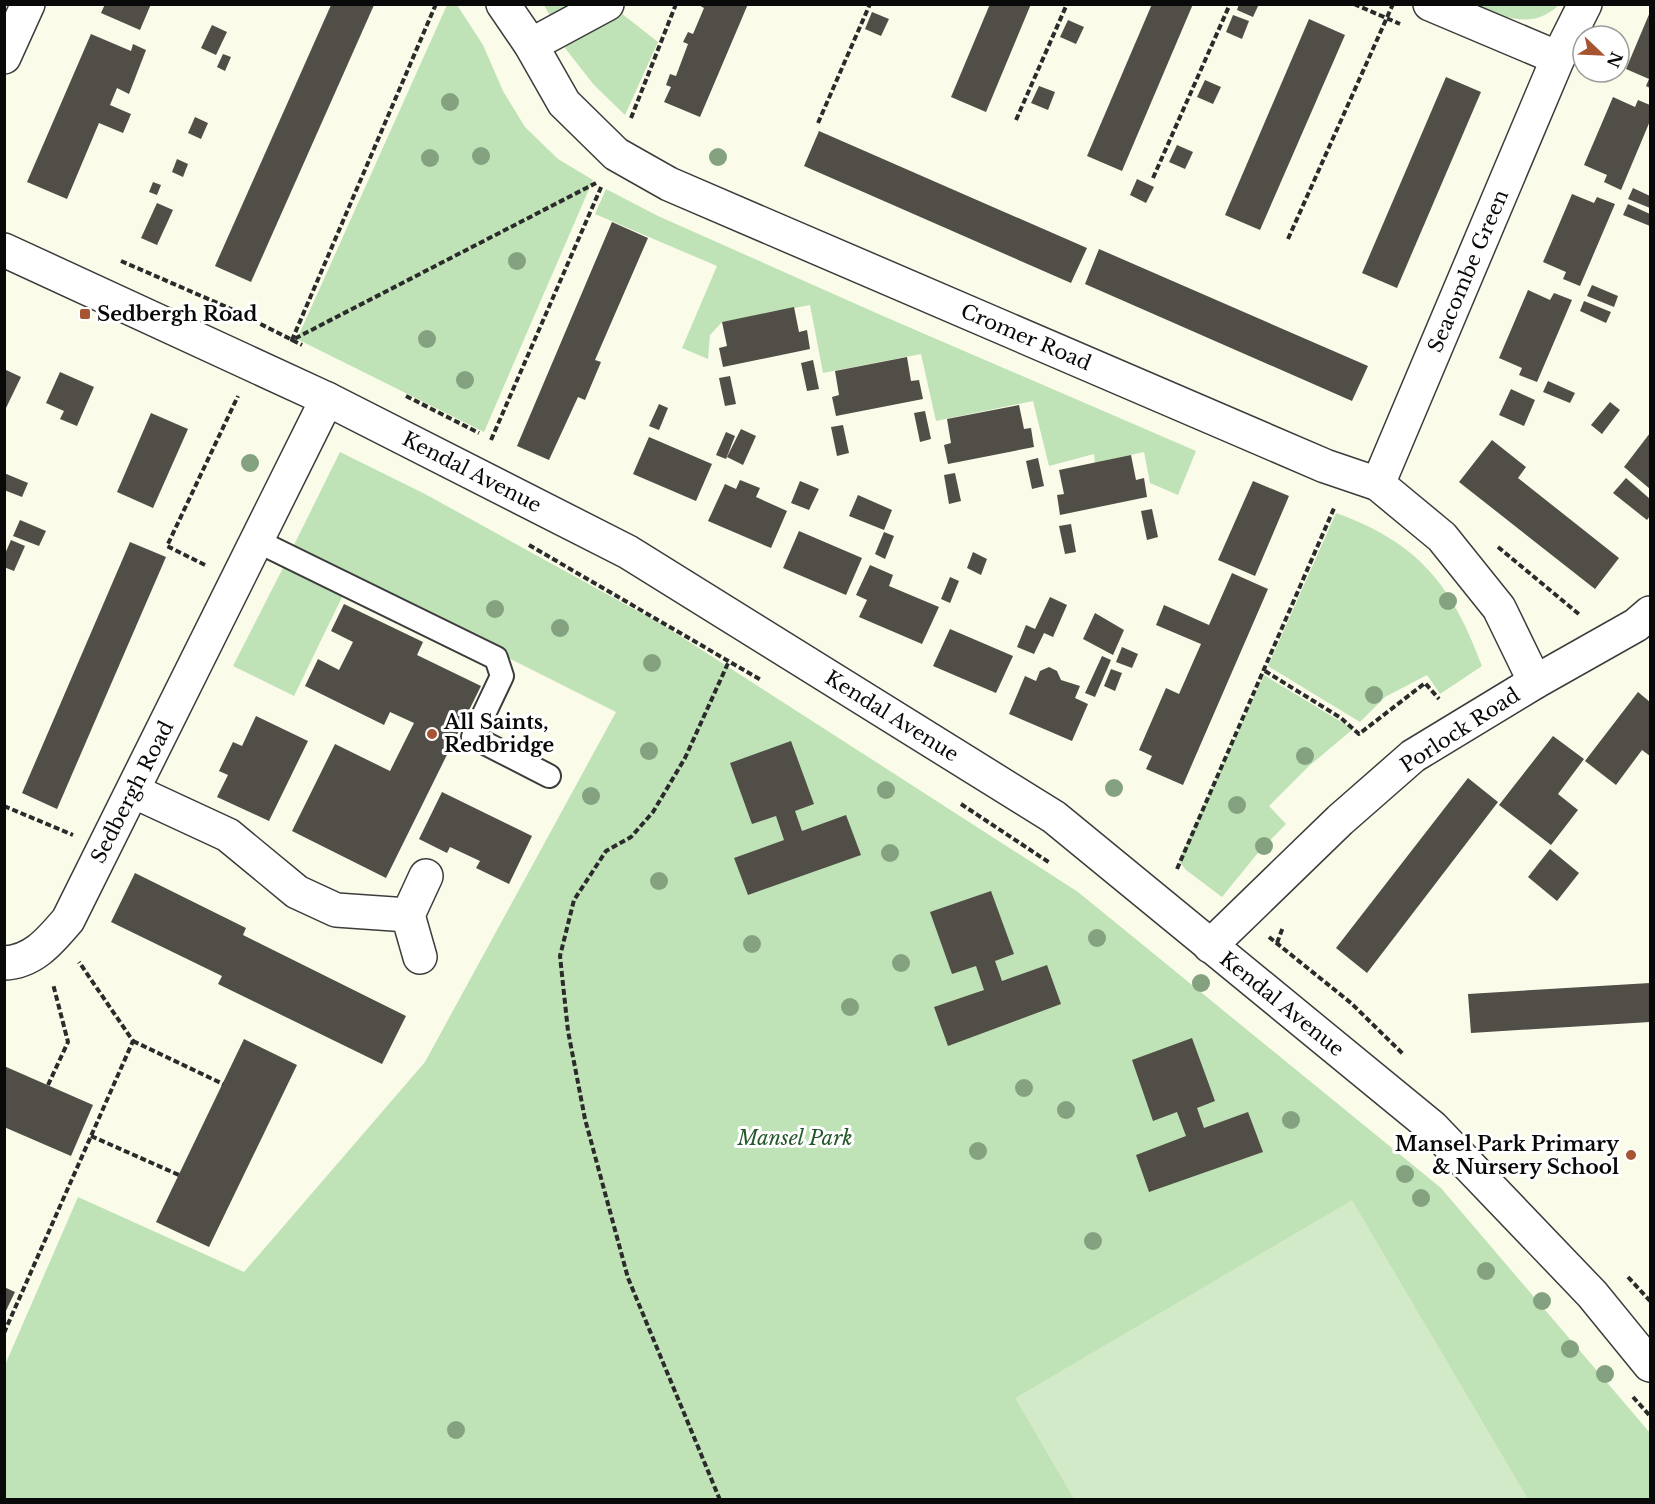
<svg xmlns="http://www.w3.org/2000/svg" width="1655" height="1504" font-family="'Libre Baskerville',serif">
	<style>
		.green { fill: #bfe2b7 }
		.pitch { fill: #d3eac8 }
		.building { fill: #514e47 }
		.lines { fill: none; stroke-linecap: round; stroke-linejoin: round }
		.lane-casing { stroke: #3c3c3c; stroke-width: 26 }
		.street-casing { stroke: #3c3c3c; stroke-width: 36 }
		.path { stroke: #2b2b2b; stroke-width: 4; stroke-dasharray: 6 3; stroke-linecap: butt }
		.lane { stroke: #fff; stroke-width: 22 }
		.street { stroke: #fff; stroke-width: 33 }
		.tree { fill: #84a280 }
		.poi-dot { fill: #a75433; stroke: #fff; stroke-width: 2 }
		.labels { text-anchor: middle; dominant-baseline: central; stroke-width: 6; stroke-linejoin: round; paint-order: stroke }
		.street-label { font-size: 20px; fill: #090909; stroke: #fff }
		.poi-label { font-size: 20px; font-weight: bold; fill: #090909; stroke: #fff; text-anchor: start }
		.park-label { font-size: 20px; font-style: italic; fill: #23582a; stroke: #fff }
	</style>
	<rect width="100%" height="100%" fill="#fafce9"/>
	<g class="green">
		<path d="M1480,4L1559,5C1532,30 1509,17 1478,8Z"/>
		<polygon points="447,5 457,5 483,45 503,91 525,127 558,159 593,180 484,432 297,339"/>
		<polygon points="544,5 581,5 550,16"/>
		<polygon points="621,13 658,42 625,115 594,85 565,48 569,40"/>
		<polygon points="606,189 658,216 883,316 1196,451 1178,495 1150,483 1144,452 1095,463 1094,454 1049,466 1033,401 936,421 921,354 823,373 810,305 722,322 710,335 708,359 682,348 717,266 595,214"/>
		<polygon points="340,452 425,494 663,625 1078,892 1441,1188 1650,1433 1650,1500 5,1500 5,1365 78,1197 244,1272 425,1062 616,712 292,549"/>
		<path d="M1336,513C1419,543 1452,585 1482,666L1440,694L1427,675L1385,697L1360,722L1268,666Z"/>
		<polygon points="285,564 344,593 294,696 233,666"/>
		<polygon points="1264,675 1353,729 1309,766 1269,806 1286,824 1257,854 1222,897 1186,870 1179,861"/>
	</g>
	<polygon class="pitch" points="1352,1200 1528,1499 1074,1499 1015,1398"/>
	<g class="building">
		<polygon points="105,4 151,4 140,30 101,13"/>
		<polygon points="697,4 748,4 700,117 664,102 671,87 666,85 670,74 676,76 688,44 683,42 688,32 693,34 704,8"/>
		<polygon points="990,4 1031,4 986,112 951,97"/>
		<polygon points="1152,4 1193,4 1122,171 1087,156"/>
		<polygon points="1239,4 1259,4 1253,17 1237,10"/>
		<polygon points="331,5 374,5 251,282 215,266"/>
		<polygon points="872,12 889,19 881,36 865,29"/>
		<polygon points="1650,12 1650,88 1646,86 1649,79 1626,69"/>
		<polygon points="1233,15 1249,21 1242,39 1226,32"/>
		<polygon points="1309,19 1345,35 1260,230 1225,215"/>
		<polygon points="1068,20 1084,27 1076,44 1060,37"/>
		<polygon points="212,25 227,32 216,55 201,48"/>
		<polygon points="91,34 131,51 133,44 146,50 129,94 117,88 110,105 131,114 123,133 99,123 67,199 27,182"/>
		<polygon points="223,54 231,57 225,71 217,67"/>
		<polygon points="1446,77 1481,92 1397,288 1362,273"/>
		<polygon points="1205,80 1221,87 1213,104 1197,97"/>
		<polygon points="1039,86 1055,92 1048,110 1031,103"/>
		<polygon points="1613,97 1635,107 1638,100 1650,105 1650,121 1621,190 1604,182 1607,175 1584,165"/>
		<polygon points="195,117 208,123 201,139 188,133"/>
		<polygon points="819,131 1087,248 1071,283 804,166"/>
		<polygon points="1177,145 1193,152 1185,169 1169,162"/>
		<polygon points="177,159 188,164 183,177 172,172"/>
		<polygon points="1137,179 1154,187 1146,203 1130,195"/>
		<polygon points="153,182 161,185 157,195 149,192"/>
		<polygon points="1633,188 1650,196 1650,208 1628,199"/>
		<polygon points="1572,194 1594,203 1597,197 1615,204 1580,286 1563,279 1566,272 1543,262"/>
		<polygon points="157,203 173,210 157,245 141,238"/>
		<polygon points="1628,204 1650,214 1650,226 1623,215"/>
		<polygon points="612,222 648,238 595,360 601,362 585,400 578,397 549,460 517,446"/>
		<polygon points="1099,249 1368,366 1352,401 1085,284"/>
		<polygon points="1592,285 1618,296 1614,307 1587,296"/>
		<polygon points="1528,290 1550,300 1554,293 1572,300 1537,382 1519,375 1522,368 1499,358"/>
		<polygon points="1584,301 1611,312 1606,323 1580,311"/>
		<polygon points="794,307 799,332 807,330 810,349 723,367 719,348 727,346 722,322"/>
		<polygon points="907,357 911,381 919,380 923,399 836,416 832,397 839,395 835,371"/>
		<polygon points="813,360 819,389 807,391 801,363"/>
		<polygon points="4,369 21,377 6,408 4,408"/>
		<polygon points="60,372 94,387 77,426 60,419 64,411 46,403"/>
		<polygon points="730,376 736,404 725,406 719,378"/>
		<polygon points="1548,381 1575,393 1570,403 1543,392"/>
		<polygon points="1511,389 1535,400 1524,426 1499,415"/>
		<polygon points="1610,402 1620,410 1602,434 1591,425"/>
		<polygon points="659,404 668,408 659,430 649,426"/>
		<polygon points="1019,405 1024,429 1031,428 1034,447 948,464 944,445 951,443 947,419"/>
		<polygon points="925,411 931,439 920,442 914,413"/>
		<polygon points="151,413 188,429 153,508 117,492"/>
		<polygon points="843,425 849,453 837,456 831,427"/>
		<polygon points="741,429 756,436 743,465 727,457"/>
		<polygon points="726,432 735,436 726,459 716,455"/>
		<polygon points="1650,433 1650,489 1624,467"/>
		<polygon points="649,437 712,464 696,501 633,474"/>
		<polygon points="1492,440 1526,467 1518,478 1619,558 1595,589 1459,482"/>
		<polygon points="1131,455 1136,480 1144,478 1147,497 1060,515 1057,495 1064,494 1059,470"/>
		<polygon points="1038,458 1044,486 1032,489 1026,461"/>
		<polygon points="4,473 28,483 22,497 4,490"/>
		<polygon points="955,473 961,501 949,504 944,475"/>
		<polygon points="1626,478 1650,499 1650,516 1647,520 1613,493"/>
		<polygon points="740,480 760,488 756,497 787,511 771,548 708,521 725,484 736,489"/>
		<polygon points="800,481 819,489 809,510 791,503"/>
		<polygon points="1253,481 1289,496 1255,576 1218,560"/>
		<polygon points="858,495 892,510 884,530 849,516"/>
		<polygon points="1152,509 1158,537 1147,540 1141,511"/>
		<polygon points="20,520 46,531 39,546 13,536"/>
		<polygon points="1071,524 1076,552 1065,554 1059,526"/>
		<polygon points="799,531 862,558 846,595 783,568"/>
		<polygon points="884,532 894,536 885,559 875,554"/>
		<polygon points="11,540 25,546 14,571 4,567 4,556"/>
		<polygon points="130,542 166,557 57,809 22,793"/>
		<polygon points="973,552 987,559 981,575 967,568"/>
		<polygon points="870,565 893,575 889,586 939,607 922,644 859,617 867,600 856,595"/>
		<polygon points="1232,573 1268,589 1183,785 1146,769 1152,756 1139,750 1166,688 1179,694 1201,644 1156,625 1164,605 1209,625"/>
		<polygon points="950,577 959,581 950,603 941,599"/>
		<polygon points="1050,597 1067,605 1053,637 1044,633 1034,654 1017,647 1026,625 1035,629"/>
		<polygon points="344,604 423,642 417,655 481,686 386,878 292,831 335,744 390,771 414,723 390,712 384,725 305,686 318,659 339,670 353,642 331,631"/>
		<polygon points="1095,613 1124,630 1113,655 1083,639"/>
		<polygon points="950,629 1013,656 996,693 933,666"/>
		<polygon points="1122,647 1138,654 1132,668 1116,662"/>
		<polygon points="1102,656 1111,660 1095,697 1085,693"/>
		<polygon points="1049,667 1057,671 1061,680 1080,686 1075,698 1088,704 1072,741 1009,714 1025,676 1036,681 1040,671"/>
		<polygon points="1111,669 1122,673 1115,691 1104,686"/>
		<polygon points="1638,692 1650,702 1650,756 1642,750 1616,785 1585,761"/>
		<polygon points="256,716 308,741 269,821 217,797 228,775 219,771 233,742 242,746"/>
		<polygon points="1553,736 1584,759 1558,794 1578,810 1551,845 1499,805"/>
		<polygon points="791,741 814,804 795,811 802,831 846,815 861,855 748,895 734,858 784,840 776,816 752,824 730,763"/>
		<polygon points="1468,778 1498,802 1367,973 1336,948"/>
		<polygon points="442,792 532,836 509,884 476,868 480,861 450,847 447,853 419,839"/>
		<polygon points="1550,849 1579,873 1557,901 1528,877"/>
		<polygon points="135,873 246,928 243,935 406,1016 382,1064 218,984 222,976 111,922"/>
		<polygon points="991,891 1014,954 995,961 1002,981 1047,965 1061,1004 948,1046 934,1007 984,990 976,966 952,974 930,912"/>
		<polygon points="1650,983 1650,1022 1471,1033 1468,994"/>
		<polygon points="1192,1038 1215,1101 1197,1108 1204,1128 1248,1112 1263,1152 1149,1192 1136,1155 1186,1136 1177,1112 1153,1121 1132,1060"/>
		<polygon points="244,1039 297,1065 209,1247 156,1222"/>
		<polygon points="4,1066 93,1105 71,1156 4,1127"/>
		<polygon points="4,1287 15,1292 4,1315"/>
	</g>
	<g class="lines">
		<defs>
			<polyline id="lane" points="257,541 496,658 502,676 473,737 549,776"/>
			<g id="street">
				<polyline points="503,4 531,45 564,103 616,154 669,184 1325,466 1378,484 1442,537 1499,608 1535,682"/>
				<polyline points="1430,4 1558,58"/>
				<polyline points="531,45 607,4"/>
				<polyline points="4,57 28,4"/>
				<polyline points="4,250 327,399 628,552 1054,817 1432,1127 1592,1294 1650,1365"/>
				<polyline points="1378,484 1558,58 1585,4"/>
				<polyline points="133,791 228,835 297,892 336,910 408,915 420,957"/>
				<polyline points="408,915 426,876"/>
				<polyline points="1210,946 1340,820 1413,756 1535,682 1636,625 1650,613"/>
				<path d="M4,963C33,962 50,941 68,920L327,399"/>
			</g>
		</defs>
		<use href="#lane" class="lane-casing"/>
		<use href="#street" class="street-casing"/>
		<g class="path">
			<polyline points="436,4 292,340 596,183"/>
			<polyline points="1354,4 1400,24"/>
			<polyline points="631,118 676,4"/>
			<polyline points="1016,120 1067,4"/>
			<polyline points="818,123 870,4"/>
			<polyline points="1153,178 1230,4"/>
			<polyline points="1288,239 1393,4"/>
			<polyline points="121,261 229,308 302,345"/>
			<polyline points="406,396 479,433"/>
			<polyline points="491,440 602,185"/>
			<polyline points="529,545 761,680"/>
			<polyline points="1498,547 1580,615"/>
			<polyline points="205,565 167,546 238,396"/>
			<polyline points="1265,671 1341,718 1359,734 1425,683 1439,699"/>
			<polyline points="961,804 1050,863"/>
			<polyline points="4,806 73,835"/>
			<polyline points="1177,869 1335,506"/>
			<polyline points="1269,937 1351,1003 1403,1054"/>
			<polyline points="1277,943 1283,927"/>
			<polyline points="133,1041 223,1084"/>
			<polyline points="48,1085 68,1042 53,984"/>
			<polyline points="91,1136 179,1175"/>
			<polyline points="1628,1277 1650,1301"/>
			<polyline points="4,1333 133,1041 79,962"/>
			<polyline points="1633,1397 1650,1416"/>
			<polyline points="720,1500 628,1278 585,1119 568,1031 560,956 574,900 606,851 631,837 653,812 685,758 729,661"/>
		</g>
		<use href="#lane" class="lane"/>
		<use href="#street" class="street"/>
	</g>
	<g class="tree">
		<circle cx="450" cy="102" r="9"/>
		<circle cx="481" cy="156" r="9"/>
		<circle cx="718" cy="157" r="9"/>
		<circle cx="430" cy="158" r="9"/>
		<circle cx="517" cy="261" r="9"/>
		<circle cx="427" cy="339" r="9"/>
		<circle cx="465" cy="380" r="9"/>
		<circle cx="250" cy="463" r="9"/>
		<circle cx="1448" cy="601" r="9"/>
		<circle cx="495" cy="609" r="9"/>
		<circle cx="560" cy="628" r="9"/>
		<circle cx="652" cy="663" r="9"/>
		<circle cx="1374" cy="695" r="9"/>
		<circle cx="649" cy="751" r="9"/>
		<circle cx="1305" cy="756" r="9"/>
		<circle cx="1114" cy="788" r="9"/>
		<circle cx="886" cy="790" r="9"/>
		<circle cx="591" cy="796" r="9"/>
		<circle cx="1237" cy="805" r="9"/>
		<circle cx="1264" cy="846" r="9"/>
		<circle cx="890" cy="853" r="9"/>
		<circle cx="659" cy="881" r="9"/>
		<circle cx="1097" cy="938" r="9"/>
		<circle cx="752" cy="944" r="9"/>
		<circle cx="901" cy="963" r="9"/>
		<circle cx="1201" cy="983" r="9"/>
		<circle cx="850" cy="1007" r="9"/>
		<circle cx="1024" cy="1088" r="9"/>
		<circle cx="1066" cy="1110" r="9"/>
		<circle cx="1291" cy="1120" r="9"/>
		<circle cx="978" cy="1151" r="9"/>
		<circle cx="1405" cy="1174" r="9"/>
		<circle cx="1421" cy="1198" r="9"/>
		<circle cx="1093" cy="1241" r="9"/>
		<circle cx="1486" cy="1271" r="9"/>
		<circle cx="1542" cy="1301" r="9"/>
		<circle cx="1570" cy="1349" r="9"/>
		<circle cx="1605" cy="1374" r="9"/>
		<circle cx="456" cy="1430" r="9"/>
	</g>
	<g class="poi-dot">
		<rect x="79" y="308" width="12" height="12" rx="3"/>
		<circle cx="432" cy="734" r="6"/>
		<circle cx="1631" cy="1155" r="6"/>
	</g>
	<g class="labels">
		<g class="street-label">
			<text transform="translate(1468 271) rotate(-67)">Seacombe Green</text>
			<text transform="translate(1026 337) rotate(23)">Cromer Road</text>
			<text transform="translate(472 472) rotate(27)">Kendal Avenue</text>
			<text transform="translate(892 716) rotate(32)">Kendal Avenue</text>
			<text transform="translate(1460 730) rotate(-33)">Porlock Road</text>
			<text transform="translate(132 792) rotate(-63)">Sedbergh Road</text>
			<text transform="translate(1282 1004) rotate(39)">Kendal Avenue</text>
		</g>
		<g class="poi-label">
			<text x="97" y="314">Sedbergh Road</text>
			<text x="444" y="722">All Saints,<tspan x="444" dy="23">Redbridge</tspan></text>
			<text x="1619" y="1144" text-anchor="end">Mansel Park Primary<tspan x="1619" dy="23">&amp; Nursery School</tspan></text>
		</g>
		<g class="park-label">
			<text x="795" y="1138">Mansel Park</text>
		</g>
	</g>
	<rect width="1655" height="1504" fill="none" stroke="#090909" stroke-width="12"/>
	<g transform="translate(1601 54) rotate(113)"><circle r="28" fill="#ffffff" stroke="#9d9d9d" stroke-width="1.5"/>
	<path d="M0-4.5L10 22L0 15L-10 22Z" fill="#a75433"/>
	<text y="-9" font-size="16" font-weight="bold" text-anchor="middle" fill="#090909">N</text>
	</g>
</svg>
